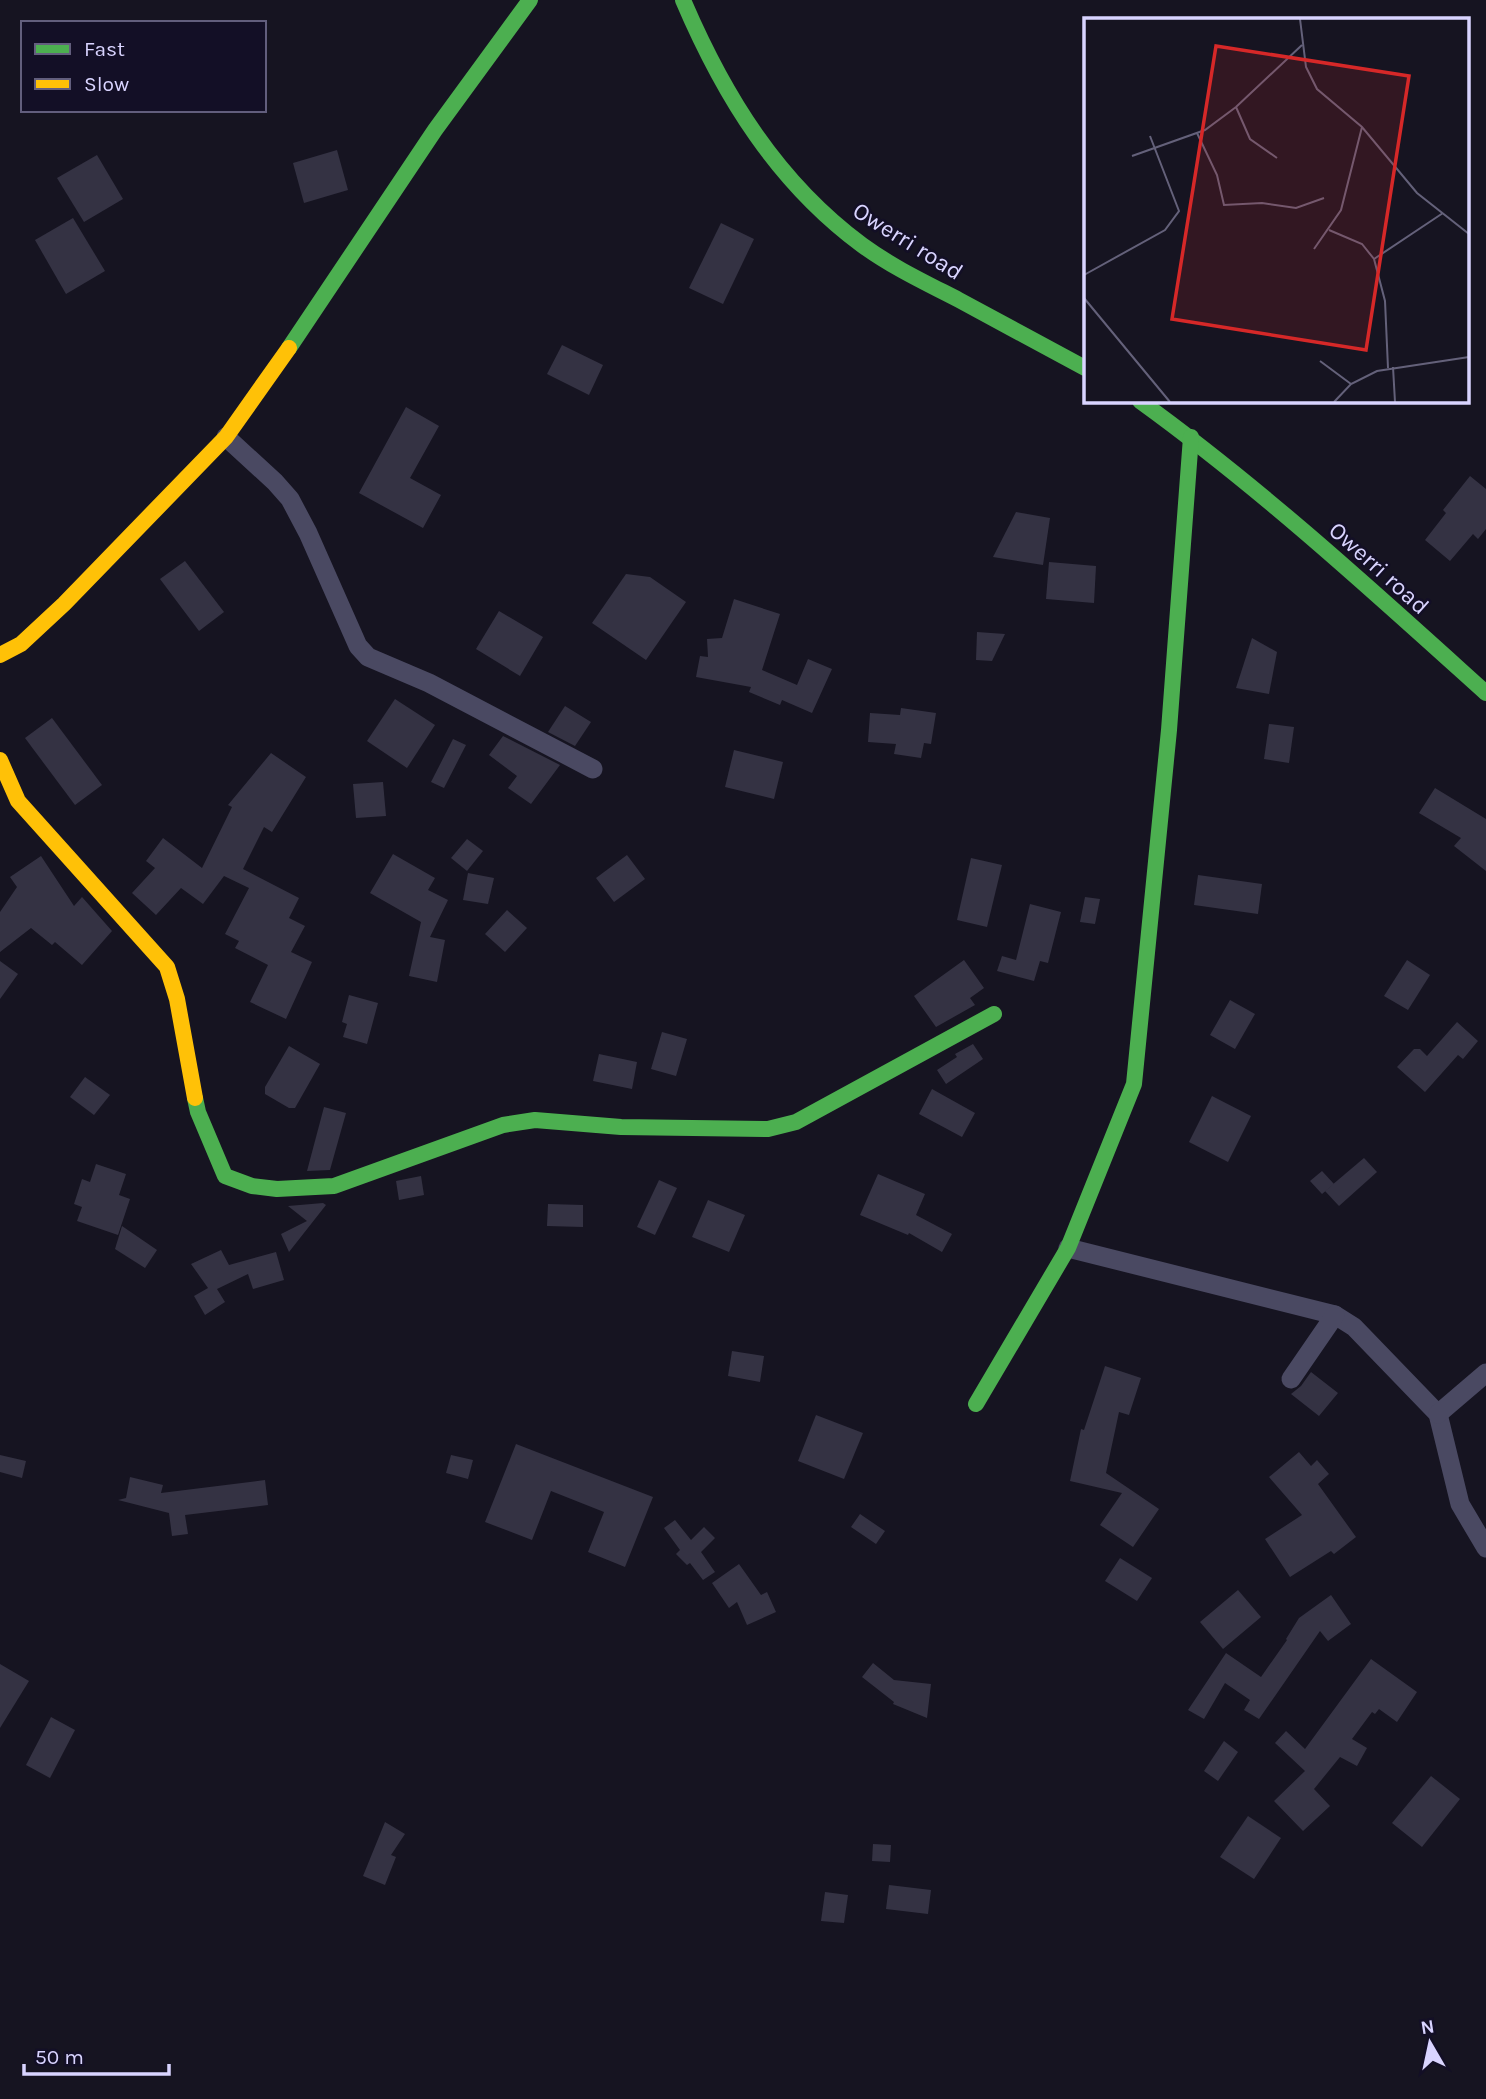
<svg xmlns="http://www.w3.org/2000/svg" width="1486" height="2099" font-family="Karla,sans-serif">
	<style>
		.building { fill: #343243 }
		.lines { fill: none; stroke-linecap: round; stroke-linejoin: round }
		.street { stroke: #4a4962; stroke-width: 19 }
		.fast { stroke: #4caf50; stroke-width: 16 }
		.slow { stroke: #ffc107; stroke-width: 16 }
		.labels { text-anchor: middle; dominant-baseline: central; stroke-width: 5; stroke-linejoin: round; paint-order: stroke }
		.street-label { font-size: 24px; fill: #d9d4ff; stroke: #130f26 }
		.inset-road { fill: none; stroke: #64617a; stroke-width: 2 }
		.view { fill: #d62828; fill-opacity: 0.15; stroke: #d62828; stroke-width: 3.5 }
		.inset-edge { fill: none; stroke: #d9d4ff; stroke-width: 3.5 }
	</style>
	<rect width="100%" height="100%" fill="#161421"/>
	<g class="building">
		<polygon points="337,150 348,190 304,203 293,163"/>
		<polygon points="97,155 123,199 84,222 57,178"/>
		<polygon points="73,218 105,271 66,294 35,240"/>
		<polygon points="721,223 754,239 723,304 689,288"/>
		<polygon points="562,345 603,365 589,395 547,374"/>
		<polygon points="406,407 439,426 410,478 441,495 423,528 359,493"/>
		<polygon points="1470,476 1486,489 1486,529 1478,539 1473,534 1450,561 1425,540 1446,513 1443,510"/>
		<polygon points="1016,512 1050,518 1043,565 993,557"/>
		<polygon points="185,561 224,612 199,631 160,579"/>
		<polygon points="1049,562 1096,566 1094,603 1046,599"/>
		<polygon points="626,574 650,577 686,602 646,660 592,623"/>
		<polygon points="734,599 780,614 762,670 797,685 808,659 832,669 812,713 782,700 780,705 749,692 751,687 696,677 700,656 708,657 707,639 722,638"/>
		<polygon points="499,611 543,637 520,676 476,649"/>
		<polygon points="977,632 1005,634 992,661 976,660"/>
		<polygon points="1252,638 1277,652 1269,694 1236,688"/>
		<polygon points="395,699 435,725 407,768 367,741"/>
		<polygon points="565,706 591,722 575,746 548,732"/>
		<polygon points="901,708 936,713 931,744 924,743 921,758 894,754 896,744 868,742 870,713 900,715"/>
		<polygon points="52,718 102,785 75,805 25,738"/>
		<polygon points="1269,724 1294,727 1289,763 1264,759"/>
		<polygon points="503,736 560,765 531,804 508,788 517,776 489,755"/>
		<polygon points="453,739 466,745 444,788 431,782"/>
		<polygon points="734,750 783,762 774,799 725,787"/>
		<polygon points="271,753 306,777 272,832 264,827 243,869 299,898 289,918 305,926 291,952 312,962 286,1019 250,1002 268,965 235,948 239,941 225,934 249,888 224,876 203,904 181,888 156,915 132,893 155,868 146,861 163,838 202,868 232,807 228,805"/>
		<polygon points="383,782 386,816 356,818 353,784"/>
		<polygon points="1435,788 1486,819 1486,871 1454,846 1461,838 1419,813"/>
		<polygon points="467,839 483,851 467,871 451,858"/>
		<polygon points="393,854 435,878 428,890 448,900 430,937 445,940 437,982 409,976 421,922 370,893"/>
		<polygon points="627,855 645,879 614,902 596,878"/>
		<polygon points="41,856 74,906 82,897 112,931 82,965 55,942 52,945 31,928 0,952 0,912 17,887 10,877"/>
		<polygon points="971,858 1002,865 987,927 957,920"/>
		<polygon points="468,873 494,878 488,904 463,900"/>
		<polygon points="1198,875 1262,884 1258,914 1194,905"/>
		<polygon points="1085,897 1100,899 1095,924 1080,922"/>
		<polygon points="1030,904 1061,912 1048,963 1040,961 1034,981 997,971 1002,956 1016,960"/>
		<polygon points="507,910 527,928 505,952 485,934"/>
		<polygon points="964,960 984,988 970,998 975,1005 936,1027 914,996"/>
		<polygon points="1407,960 1430,975 1408,1010 1384,996"/>
		<polygon points="0,961 18,974 0,999"/>
		<polygon points="349,995 378,1003 367,1044 343,1037 347,1024 342,1022"/>
		<polygon points="1230,1000 1255,1014 1235,1049 1210,1035"/>
		<polygon points="1457,1022 1478,1041 1463,1059 1458,1055 1425,1092 1397,1067 1414,1049 1420,1049 1427,1056"/>
		<polygon points="662,1032 687,1039 676,1076 651,1069"/>
		<polygon points="973,1044 983,1059 946,1084 937,1070 957,1057 955,1054"/>
		<polygon points="289,1046 320,1064 295,1108 289,1108 265,1094 265,1087"/>
		<polygon points="599,1054 637,1062 632,1089 593,1081"/>
		<polygon points="85,1077 110,1095 94,1115 70,1097"/>
		<polygon points="932,1089 975,1113 962,1137 919,1114"/>
		<polygon points="1212,1096 1251,1116 1228,1162 1189,1142"/>
		<polygon points="324,1107 346,1113 330,1170 307,1171"/>
		<polygon points="1364,1158 1377,1172 1339,1206 1325,1191"/>
		<polygon points="96,1164 126,1174 119,1195 130,1199 118,1235 77,1221 82,1207 74,1204 82,1179 90,1182"/>
		<polygon points="1322,1171 1334,1184 1322,1194 1310,1181"/>
		<polygon points="878,1174 925,1194 916,1215 952,1234 942,1252 909,1233 908,1235 860,1215"/>
		<polygon points="421,1176 424,1195 399,1200 396,1181"/>
		<polygon points="659,1180 677,1188 655,1235 637,1227"/>
		<polygon points="708,1200 745,1215 729,1252 692,1237"/>
		<polygon points="323,1203 326,1205 289,1252 281,1234 307,1221 288,1206"/>
		<polygon points="548,1204 583,1205 583,1227 547,1226"/>
		<polygon points="122,1226 157,1250 145,1268 115,1249"/>
		<polygon points="221,1250 229,1265 276,1252 284,1280 253,1289 248,1274 217,1289 225,1302 205,1315 194,1296 208,1288 191,1264"/>
		<polygon points="732,1351 764,1356 760,1382 728,1376"/>
		<polygon points="1105,1366 1141,1378 1129,1415 1119,1412 1106,1473 1159,1509 1133,1547 1100,1525 1122,1493 1070,1481 1081,1429 1084,1430"/>
		<polygon points="1311,1372 1338,1393 1319,1416 1291,1394 1301,1386"/>
		<polygon points="816,1415 863,1433 844,1479 798,1461"/>
		<polygon points="516,1444 653,1497 625,1567 588,1552 604,1512 551,1491 532,1540 485,1522"/>
		<polygon points="1299,1452 1311,1466 1317,1460 1329,1474 1318,1484 1356,1537 1334,1554 1331,1551 1290,1577 1265,1539 1302,1515 1269,1477"/>
		<polygon points="0,1455 26,1461 22,1478 0,1472"/>
		<polygon points="451,1455 473,1460 468,1479 446,1473"/>
		<polygon points="130,1477 163,1485 161,1493 265,1480 268,1505 185,1515 188,1534 172,1536 169,1513 118,1500 126,1498"/>
		<polygon points="860,1514 885,1531 876,1544 851,1527"/>
		<polygon points="675,1520 691,1540 704,1527 715,1538 701,1552 715,1572 703,1580 690,1563 687,1565 676,1554 680,1550 664,1528"/>
		<polygon points="1120,1558 1152,1578 1137,1601 1105,1581"/>
		<polygon points="739,1564 761,1595 767,1592 776,1612 747,1625 737,1602 729,1608 712,1583"/>
		<polygon points="1238,1590 1261,1617 1223,1649 1200,1622"/>
		<polygon points="1331,1595 1351,1624 1328,1641 1320,1631 1259,1719 1244,1710 1250,1700 1225,1683 1204,1719 1188,1710 1226,1653 1261,1677 1287,1640 1286,1639 1299,1618"/>
		<polygon points="1371,1659 1417,1692 1397,1722 1379,1709 1375,1714 1372,1712 1352,1739 1367,1748 1357,1766 1340,1757 1314,1789 1330,1806 1303,1831 1274,1801 1305,1771 1275,1743 1286,1731 1305,1749"/>
		<polygon points="873,1663 894,1680 931,1684 927,1718 893,1704 894,1702 862,1677"/>
		<polygon points="0,1664 29,1681 0,1728"/>
		<polygon points="51,1717 75,1730 50,1778 26,1765"/>
		<polygon points="1224,1741 1238,1752 1218,1781 1204,1771"/>
		<polygon points="1431,1776 1460,1799 1422,1847 1392,1823"/>
		<polygon points="1248,1816 1281,1838 1254,1879 1220,1857"/>
		<polygon points="385,1822 405,1834 391,1855 396,1857 385,1885 363,1876"/>
		<polygon points="873,1844 891,1845 890,1862 872,1861"/>
		<polygon points="889,1885 931,1890 928,1914 886,1909"/>
		<polygon points="825,1892 848,1895 844,1923 821,1921"/>
	</g>
	<g class="lines">
		<g class="street">
			<polyline points="226,437 275,482 290,499 308,533 358,646 368,657 429,683 593,769"/>
			<polyline points="1068,1248 1335,1315 1354,1327 1438,1414 1460,1504 1486,1548"/>
			<polyline points="1291,1379 1335,1315"/>
			<polyline points="1438,1414 1486,1373"/>
		</g>
		<g class="fast">
			<path d="M683,0C724,96 777,182 862,245C892,267 926,283 959,300C1001,323 1043,345 1085,368"/>
			<polyline points="289,348 435,130 530,0"/>
			<path d="M1140,401C1263,490 1374,592 1486,693"/>
			<polyline points="195,1098 198,1112 225,1176 252,1186 277,1189 334,1186 503,1125 535,1120 621,1127 768,1129 796,1122 994,1014"/>
			<polyline points="976,1404 1068,1248 1134,1084 1169,730 1191,437"/>
		</g>
		<g class="slow">
			<polyline points="0,655 21,644 64,604 226,437 289,348"/>
			<polyline points="0,760 18,801 167,967 177,999 195,1098"/>
		</g>
	</g>
	<g class="labels">
		<g class="street-label">
			<text transform="translate(908 241) rotate(32)">Owerri road</text>
			<text transform="translate(1379 568) rotate(42)">Owerri road</text>
		</g>
	</g>
	<g transform="translate(1084 18)">
		<rect width="385" height="385" fill="#161421"/>
		<path class="inset-road" d="M216,1L222,49L233,71L278,109L333,175L385,216M152,89L166,121L193,140M113,115L133,157L140,187L178,185L212,190L240,180M48,138L121,112L152,89L218,27M245,212L278,226L290,241L301,283L304,350M230,231L257,192L278,109M290,241L359,195M0,257L81,212L95,193L66,118M0,280L86,384M236,343L267,366M309,349L311,384M250,384L267,366L293,353L385,339"/>
		<path class="view" d="M132,28L325,58L282,332L88,301Z"/>
		<rect width="385" height="385" class="inset-edge"/>
	</g>
	<rect x="21" y="21" width="245" height="91" fill="#130f26" stroke="#625e7d" stroke-width="2"/>
	<rect x="35" y="44" width="35" height="10" fill="#4caf50" stroke="#625e7d" stroke-width="2"/>
	<text x="84" y="56" font-size="21" fill="#d9d4ff">Fast</text>
	<rect x="35" y="79" width="35" height="10" fill="#ffc107" stroke="#625e7d" stroke-width="2"/>
	<text x="84" y="91" font-size="21" fill="#d9d4ff">Slow</text>
	<g transform="translate(1430 2043) rotate(351)" stroke="#130f26" stroke-width="5" paint-order="stroke">
	<path d="M0-5L12 26L0 18L-12 26Z" fill="#d9d4ff"/>
	<text y="-10" font-size="19" font-weight="bold" text-anchor="middle" fill="#d9d4ff">N</text>
	</g>
	<path d="M24 2064v10h145v-10" fill="none" stroke="#d9d4ff" stroke-width="3.5"/>
	<text x="35" y="2064" font-size="21" fill="#d9d4ff" stroke="#130f26" stroke-width="5" paint-order="stroke">50 m</text>
</svg>
